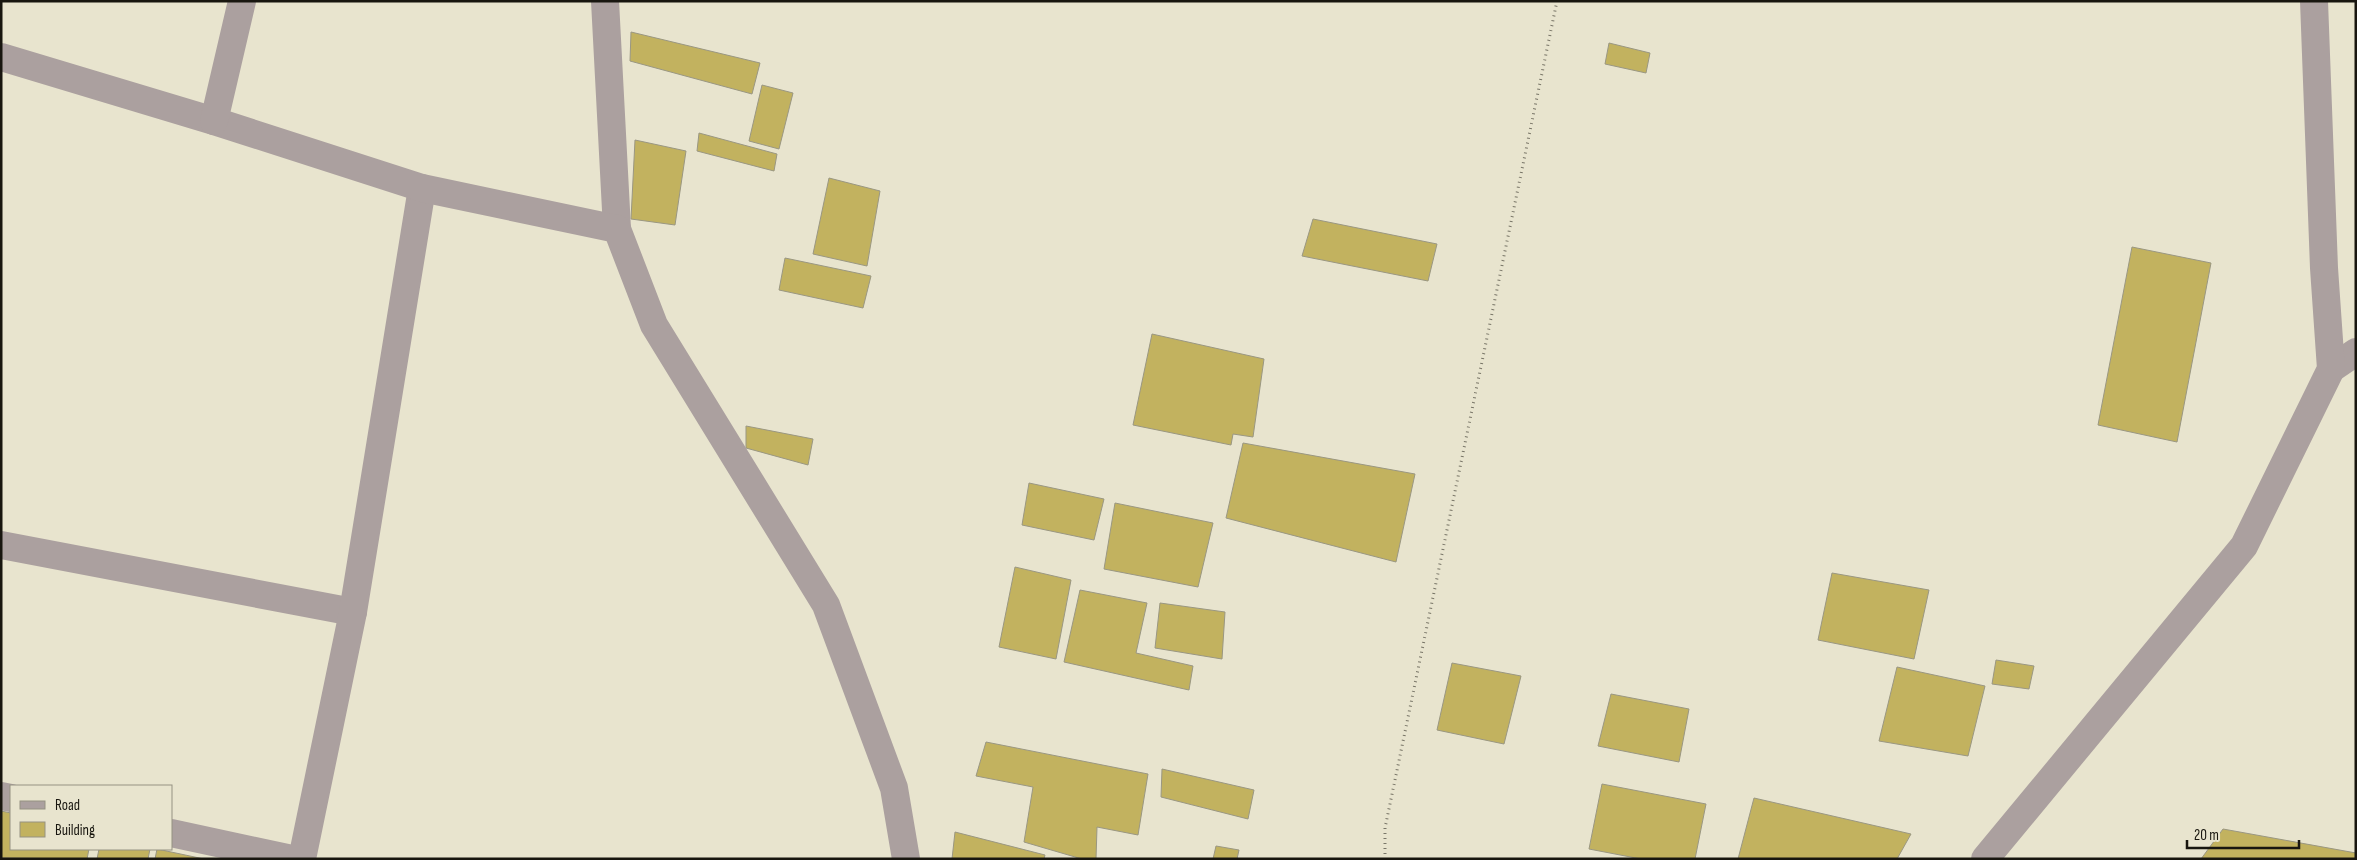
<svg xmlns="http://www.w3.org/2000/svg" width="2357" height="860" font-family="'Sofia Sans Condensed',sans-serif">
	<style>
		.building { fill: #c2b25f; stroke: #9a9782 }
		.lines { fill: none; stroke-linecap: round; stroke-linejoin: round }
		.path { stroke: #797668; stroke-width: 3; stroke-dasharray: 1 4; stroke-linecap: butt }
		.minor { stroke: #aba09f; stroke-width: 28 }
		.tertiary { stroke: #aba09f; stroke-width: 28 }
	</style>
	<rect width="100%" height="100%" fill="#e8e4ce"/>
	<g class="building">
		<polygon points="631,32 760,63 752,94 630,61"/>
		<polygon points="1609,43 1650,53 1646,73 1605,64"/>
		<polygon points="762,85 793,93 779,149 749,141"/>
		<polygon points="699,133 777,154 774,171 697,151"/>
		<polygon points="635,140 686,151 675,225 631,219"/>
		<polygon points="829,178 880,191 867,266 813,254"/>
		<polygon points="1313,219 1437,244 1428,281 1302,256"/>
		<polygon points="2132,247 2211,263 2177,442 2098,425"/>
		<polygon points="785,258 871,276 863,308 779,290"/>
		<polygon points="1152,334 1264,359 1253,437 1233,434 1231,445 1133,425"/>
		<polygon points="746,426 813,439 808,465 746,448"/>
		<polygon points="1243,443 1415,474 1396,562 1226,518"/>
		<polygon points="1029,483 1104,499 1094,540 1022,525"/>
		<polygon points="1115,503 1213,523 1198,587 1104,569"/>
		<polygon points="1015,567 1071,580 1056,659 999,647"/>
		<polygon points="1832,573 1929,590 1914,659 1818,640"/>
		<polygon points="1080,590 1147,603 1136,653 1193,666 1189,690 1064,662"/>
		<polygon points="1160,603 1225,612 1222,659 1155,648"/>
		<polygon points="1996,660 2034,666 2029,689 1992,684"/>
		<polygon points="1452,663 1521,676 1504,744 1437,730"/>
		<polygon points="1897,667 1985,686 1968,756 1879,741"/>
		<polygon points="1611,694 1689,709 1679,762 1598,746"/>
		<polygon points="986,742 1148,774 1138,835 1097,827 1096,859 1082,859 1024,842 1033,787 976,776"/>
		<polygon points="1162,769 1254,790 1248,819 1161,797"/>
		<polygon points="1602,784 1706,804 1695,859 1641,859 1589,849"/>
		<polygon points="1754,798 1911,834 1897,859 1738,859"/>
		<polygon points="1,811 11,813 11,849 89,849 87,859 1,858"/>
		<polygon points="2223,829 2356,853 2356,859 2201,859"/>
		<polygon points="955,832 1045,855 1044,859 952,859"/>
		<polygon points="1216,846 1239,850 1237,859 1213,859"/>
		<polygon points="99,849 150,849 148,859 97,859"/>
		<polygon points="157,849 204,859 155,859"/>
	</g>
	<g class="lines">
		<polyline class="path" points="1385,859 1385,828 1557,1"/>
		<g class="minor">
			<polyline points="605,1 617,229"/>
			<polyline points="2331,369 2356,352"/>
			<polyline points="1,545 353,612"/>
			<polyline points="1,796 11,798"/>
			<polyline points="171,833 292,859"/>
			<polyline points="302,859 353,612 422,188"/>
			<polyline points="1985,859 2244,546 2331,369 2324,268 2314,1"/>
		</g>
		<g class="tertiary">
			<polyline points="1,57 214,121 422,188 617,229 654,325 826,605 894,788 906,859"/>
			<polyline points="214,121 242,1"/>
		</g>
	</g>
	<rect width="2357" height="860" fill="none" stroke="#18160f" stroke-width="5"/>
	<rect x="10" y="785" width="162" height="65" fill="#e8e4ce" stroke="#959282"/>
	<rect x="20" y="801" width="25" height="8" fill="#aba09f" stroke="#959282"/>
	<text x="55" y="810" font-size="15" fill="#18160f">Road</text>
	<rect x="20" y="822" width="25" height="15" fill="#c2b25f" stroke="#959282"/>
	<text x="55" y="835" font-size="15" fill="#18160f">Building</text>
	<path d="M2187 840v8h112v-8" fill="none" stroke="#18160f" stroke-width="2.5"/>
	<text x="2194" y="840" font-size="15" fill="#18160f" stroke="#e8e4ce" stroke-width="4" paint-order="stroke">20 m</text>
</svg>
